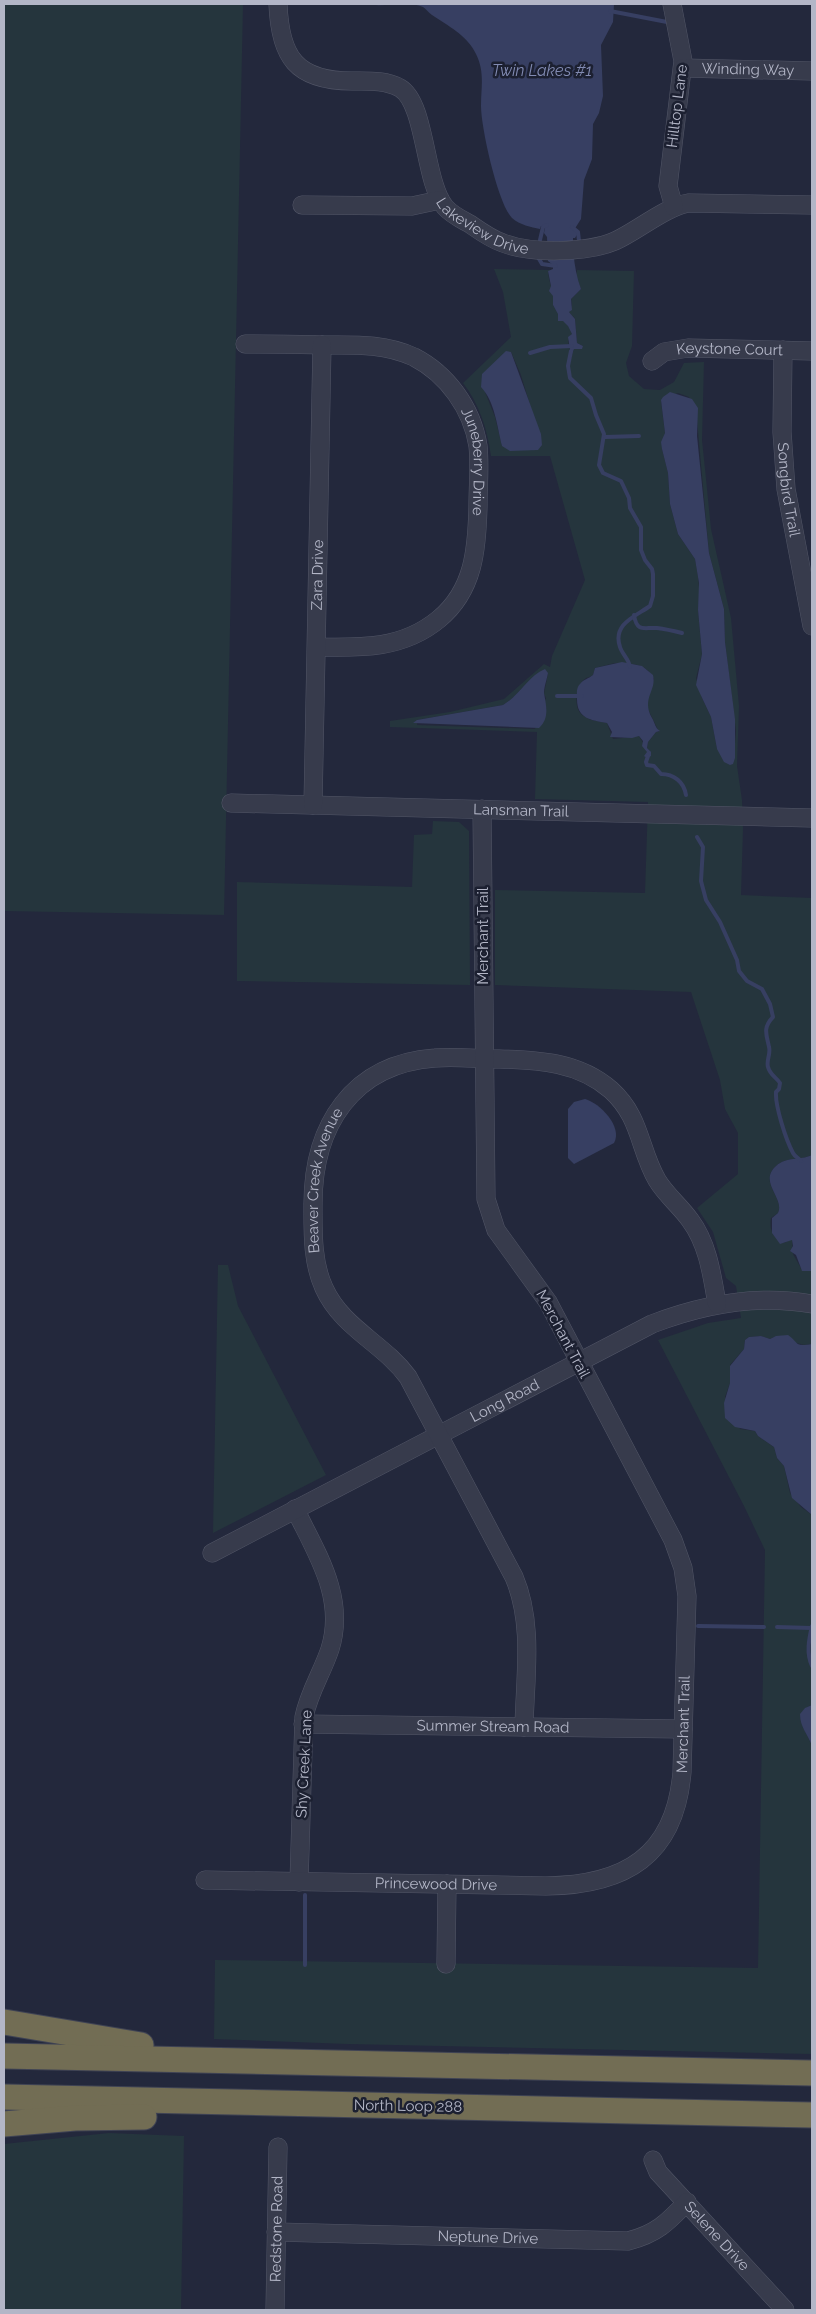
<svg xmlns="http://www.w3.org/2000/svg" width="816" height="2314" font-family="Raleway,sans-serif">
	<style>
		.green { fill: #25353d; fill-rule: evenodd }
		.water { fill: #373f62 }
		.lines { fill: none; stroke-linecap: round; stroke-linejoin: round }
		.stream { stroke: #373f62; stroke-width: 4 }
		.minor-casing { stroke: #525667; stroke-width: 19 }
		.highway-casing { stroke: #3f4354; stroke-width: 27 }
		.minor { stroke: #373b4c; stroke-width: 18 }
		.highway { stroke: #726d54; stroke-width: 25 }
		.labels { text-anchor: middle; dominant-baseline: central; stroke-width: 5; stroke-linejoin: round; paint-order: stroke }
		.street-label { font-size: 15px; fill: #b3b6c7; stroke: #1c2031 }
		.water-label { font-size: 16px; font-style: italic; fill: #828bb3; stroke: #1c2031 }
	</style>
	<rect width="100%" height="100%" fill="#23283c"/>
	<g class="green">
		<polygon points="4,4 243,4 224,915 4,911"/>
		<path d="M494,269L551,270L548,272C549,283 555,294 553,305L571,330L572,334L568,341L571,355L574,349H578L583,346L577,343L575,319L569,312L572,305L571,299L581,289L576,277L577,270L634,271L632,346L626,363L629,376L644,389L660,390L674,382L684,363L704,362L702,440L705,469L711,529L731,618L739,706L737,766L742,800L743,829L741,895L812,898V1155C800,1161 787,1156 776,1166C758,1182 785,1198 778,1213L771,1218C769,1231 773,1236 784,1243L792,1239L793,1254L802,1270L812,1271V1344L804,1345L774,1337L770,1339L761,1336L749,1337L745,1340L744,1349L730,1365V1383L725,1397L740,1429L755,1431L758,1436L774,1447L777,1458L784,1466L790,1493L801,1507L812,1515V1705C789,1714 807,1731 812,1746V2054L348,2044L214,2039L215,1960L758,1968L765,1550L744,1506L658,1340L708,1323L741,1318L736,1286L726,1278L713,1232L697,1208L738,1174V1133L725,1109L720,1080L691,992L495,985V890L645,893L648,802L535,799L537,732L390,727V721L450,712L504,699L544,664L550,667L552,656L585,580L550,456H491C487,429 480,405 463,383L511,337L503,292ZM511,352L521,375L542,445L502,446L495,417L485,392ZM678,393L689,397L697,420L709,553L724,609L725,642L736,731L735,743L717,749L711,717L702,698L696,678L702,654L698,610L700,598L698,576L695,559L678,534L670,504L668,473L662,449L665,433L661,401ZM615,663C632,664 645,662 654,679L648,696L647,707L659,732H656L648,742L647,748L651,752V756L639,736L613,739L607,723C598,721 589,721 581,714C573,706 576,684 586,678C588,677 591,677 593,675L595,668ZM548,673L544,694L546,698L535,729L417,725V720L503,705C521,695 527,675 548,673Z"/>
		<polygon points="433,821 459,822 469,831 470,985 237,981 237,882 412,887 414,835 432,834"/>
		<polygon points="218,1265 228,1265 238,1306 326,1475 213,1533"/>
		<polygon points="109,2133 184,2136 181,2310 4,2310 4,2144"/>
	</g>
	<g class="water">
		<path d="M367,4H614L613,22L601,45L603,96L599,113L593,124L592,159L584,180L581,219L574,230L578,233L575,238H573C573,256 575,273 581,289L571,299L572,310L569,312L575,319L577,343L583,346L582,349H574L571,356L568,337L572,334L568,326L563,321H558V314L553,305V296L549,291L551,286L548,271L553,269V265L548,261L547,237L544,233L545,227L541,226L540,229C531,227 520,225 512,218C498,204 481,128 481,106C481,87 485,72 476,54C467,35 448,26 432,15C429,13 426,9 423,7C406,0 384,8 367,4Z"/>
		<path d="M506,351L511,352L541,434L542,445L538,450L510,451L502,446C497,426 495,402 481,387L482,374Z"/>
		<polygon points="670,392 692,399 698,408 697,436 709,553 724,609 725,642 735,719 735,758 733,764 730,765 724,762 717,749 711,717 696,685 702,654 698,610 699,583 695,559 678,534 670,504 668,473 662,449 661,442 665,433 661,400 663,397"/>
		<path d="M622,662L642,666L653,675C657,691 641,698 652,718C655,723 655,728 660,731L656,732L648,742L647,748L651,752V756L647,758L644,756L647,752L642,746L643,741L639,736L632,738L610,737L612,732L607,723C591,720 577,719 577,699C577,693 576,688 580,684C584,679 588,679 593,675L595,668Z"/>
		<path d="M545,669L548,673C547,679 544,687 544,693C546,705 550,718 539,728L413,723L417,720L503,705C519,696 528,676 545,669Z"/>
		<path d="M585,1099C600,1103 623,1127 614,1143L574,1164L568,1158V1109L574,1102Z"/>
		<path d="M812,1155V1271H802L796,1255L790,1251L793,1246L792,1240L780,1244L772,1233V1218L778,1213C785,1198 758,1182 776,1166C787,1156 799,1161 812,1155Z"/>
		<path d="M788,1335C800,1343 793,1347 812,1344V1515L792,1498L784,1466L777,1458L774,1447L758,1436L755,1431L735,1427L725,1418L724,1403L730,1383V1366L744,1349L745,1340L749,1337L761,1336L770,1339L776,1336Z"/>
		<path d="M812,1705V1746C808,1734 800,1728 800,1714L805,1708Z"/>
	</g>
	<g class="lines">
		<g class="stream">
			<polyline points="610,11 667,22"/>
			<polyline points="572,227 578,232 579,241"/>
			<polyline points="540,240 543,227 547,225"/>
			<polyline points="538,257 542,264 556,266"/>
			<path d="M571,351L568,366L570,378L591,398L596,415L604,434L599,465L603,473L621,481L629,498L630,508L641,527V550L645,560L652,569L653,574V596L650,606C636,616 612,624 620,647C622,654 629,659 630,667"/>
			<polyline points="530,353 550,347 572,346"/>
			<polyline points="605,437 639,436"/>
			<path d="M634,615C637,633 644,627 657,628C665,629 674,631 682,633"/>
			<polyline points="557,696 582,696"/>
			<path d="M649,753L646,762L647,765L654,766L661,774C674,774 684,782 686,795"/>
			<path d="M697,837L703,847L701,881L706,900L720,922L737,960L739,971L747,981L762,989L770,1004L773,1017C762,1028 767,1036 769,1047C771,1054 766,1060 768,1067C770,1075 776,1077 780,1083L779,1089L776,1092C775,1106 786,1140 793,1153C795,1157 799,1158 801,1161"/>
			<polyline points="698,1626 764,1627"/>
			<path d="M812,1626C809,1639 806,1653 812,1666"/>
			<polyline points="777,1627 811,1628"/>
			<polyline points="305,1965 305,1895"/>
		</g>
		<defs>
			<g id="minor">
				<path id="s1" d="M278,4C280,57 296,81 352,81C368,81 386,80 400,88C426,103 424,182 445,207C452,215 461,219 470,224C480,231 491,239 503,243C531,254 587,253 615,241C637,231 667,206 689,203L812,205"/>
				<polyline points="672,4 683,61 668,186 674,207"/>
				<path id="s2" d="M683,68L812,71"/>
				<polyline points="302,205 412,206 440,200"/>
				<path id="s3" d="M245,344C271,344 296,344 321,345C353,345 384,343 414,357C447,374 472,408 478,446C480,465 478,486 478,506C477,549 474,590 439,619C403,649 361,648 317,647"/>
				<path id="s4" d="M783,350L782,432L786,489L812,626"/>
				<path id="s5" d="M652,361L664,352L688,348L812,351"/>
				<path id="s6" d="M231,803L812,818"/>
				<path id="s7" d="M313,805L322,345"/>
				<path d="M295,1509C317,1554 346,1598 330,1649C322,1673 309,1692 304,1717L299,1882"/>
				<path id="s8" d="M212,1553L652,1324C704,1304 757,1294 812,1304"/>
				<path id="s9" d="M303,1724L683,1729"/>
				<path id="s10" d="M524,1727C525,1677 534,1624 514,1577L408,1377C383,1343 342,1328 324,1288C312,1262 313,1232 313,1204C313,1126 352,1064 435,1058C456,1056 478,1059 499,1059C539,1060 579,1062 611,1090C641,1117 639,1149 657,1180C666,1195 680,1206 690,1220C708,1244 712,1275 717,1304"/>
				<path id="s11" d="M205,1880L546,1886C625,1885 675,1856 682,1772L687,1596L683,1568L673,1540L548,1302L496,1230L486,1199L482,809"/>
				<polyline points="446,1964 447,1884"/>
				<path id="s12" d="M653,2160L658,2172L785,2310"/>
				<path id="s13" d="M276,2232L628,2241C656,2234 667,2223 687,2202"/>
				<path id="s14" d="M275,2310L278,2147"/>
			</g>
			<g id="highway">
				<polyline points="4,2022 141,2045"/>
				<polyline points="4,2056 812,2073"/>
				<polyline points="4,2097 812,2115"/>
				<polyline points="4,2124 75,2118 144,2117"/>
			</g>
		</defs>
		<use href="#minor" class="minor-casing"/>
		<use href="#highway" class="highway-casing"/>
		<use href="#minor" class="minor"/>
		<use href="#highway" class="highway"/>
	</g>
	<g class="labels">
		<g class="street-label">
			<text stroke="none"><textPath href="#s2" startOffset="65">Winding Way</textPath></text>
			<text transform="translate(677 106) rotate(-83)">Hilltop Lane</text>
			<text stroke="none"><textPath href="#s1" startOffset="345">Lakeview Drive</textPath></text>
			<text stroke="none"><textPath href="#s5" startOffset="81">Keystone Court</textPath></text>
			<text stroke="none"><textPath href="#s3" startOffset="299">Juneberry Drive</textPath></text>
			<text stroke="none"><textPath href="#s4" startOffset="140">Songbird Trail</textPath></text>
			<text stroke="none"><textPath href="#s7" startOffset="230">Zara Drive</textPath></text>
			<text stroke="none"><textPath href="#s6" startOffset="290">Lansman Trail</textPath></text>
			<text transform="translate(483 936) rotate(-90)">Merchant Trail</text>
			<text stroke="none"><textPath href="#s10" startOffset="612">Beaver Creek Avenue</textPath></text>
			<text transform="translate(563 1334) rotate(62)">Merchant Trail</text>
			<text stroke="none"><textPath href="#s8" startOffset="330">Long Road</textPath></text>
			<text stroke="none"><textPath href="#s11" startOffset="589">Merchant Trail</textPath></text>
			<text stroke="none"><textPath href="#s9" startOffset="190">Summer Stream Road</textPath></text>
			<text transform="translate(304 1764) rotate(-87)">Shy Creek Lane</text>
			<text stroke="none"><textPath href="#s11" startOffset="231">Princewood Drive</textPath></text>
			<text transform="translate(408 2106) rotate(1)">North Loop 288</text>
			<text stroke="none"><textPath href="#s14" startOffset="81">Redstone Road</textPath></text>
			<text stroke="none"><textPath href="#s12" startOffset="100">Selene Drive</textPath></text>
			<text stroke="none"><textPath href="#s13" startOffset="212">Neptune Drive</textPath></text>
		</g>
		<g class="water-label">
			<text x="542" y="70">Twin Lakes #1</text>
		</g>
	</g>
	<rect width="816" height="2314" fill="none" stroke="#b3b6c7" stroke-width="10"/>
</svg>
